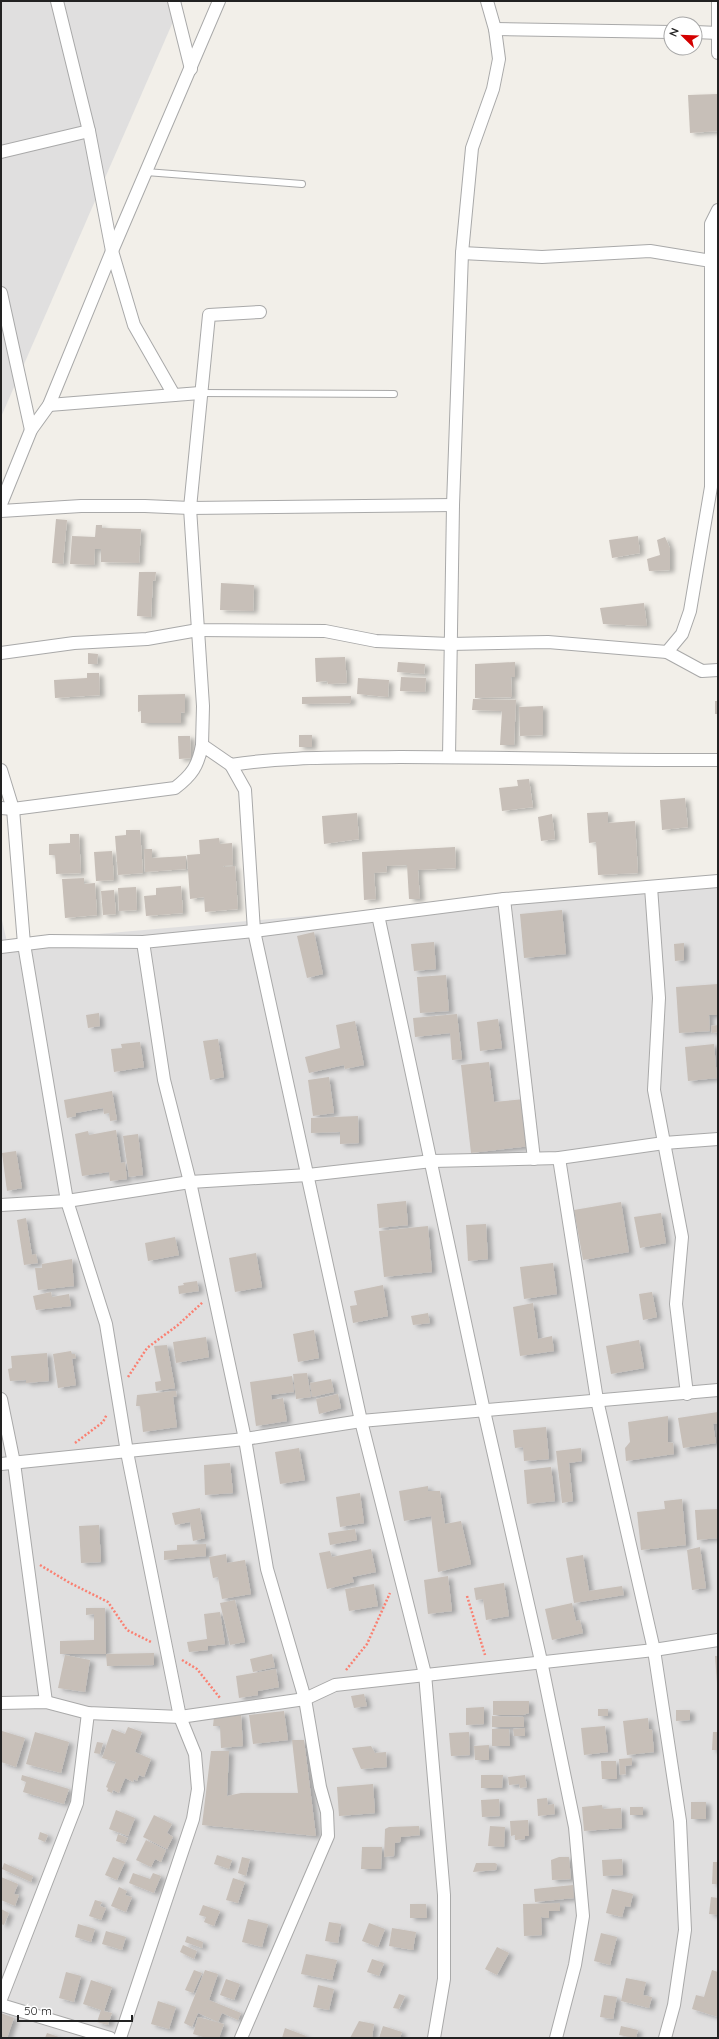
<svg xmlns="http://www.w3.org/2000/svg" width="719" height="2039" font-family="Quicksand,sans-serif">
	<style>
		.residential { fill: #e0dfdf }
		.building { fill: #c7bfb8; filter: url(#shadow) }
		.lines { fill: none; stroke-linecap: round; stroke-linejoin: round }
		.service-casing { stroke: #a9a9a9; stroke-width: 8 }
		.minor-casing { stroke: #a9a9a9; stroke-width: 14 }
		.path { stroke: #fa8072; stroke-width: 2.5; stroke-dasharray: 2 2; stroke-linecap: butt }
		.service { stroke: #fff; stroke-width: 6 }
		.minor { stroke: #fff; stroke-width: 12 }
	</style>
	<defs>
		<filter id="shadow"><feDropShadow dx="4.5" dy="2.5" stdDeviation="2" flood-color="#0004"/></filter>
	</defs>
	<rect width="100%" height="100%" fill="#f2efe9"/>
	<g class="residential">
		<polygon points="1,1 182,1 1,417"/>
		<polygon points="718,880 718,2038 1,2038 1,916 7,942"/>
	</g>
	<g class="building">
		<polygon points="718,94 718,131 690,133 688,95"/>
		<polygon points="56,519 67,520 63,564 52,563"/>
		<polygon points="96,525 102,525 102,528 141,529 139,563 101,562 101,549 95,549 94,565 70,564 72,536 95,537"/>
		<polygon points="638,536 640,553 612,558 609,540"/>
		<polygon points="665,537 670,548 670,570 649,571 647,559 660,555 657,540"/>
		<polygon points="139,572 156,572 155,581 153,580 151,617 137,616"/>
		<polygon points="221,583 254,585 253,611 220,610"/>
		<polygon points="644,603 647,626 603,624 600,608"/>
		<polygon points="88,653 98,654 97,664 88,664"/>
		<polygon points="345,657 347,683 328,684 327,681 316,682 315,658"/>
		<polygon points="398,662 425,664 424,674 397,672"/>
		<polygon points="515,662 515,677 511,677 512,697 475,698 475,664"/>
		<polygon points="87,673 99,673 100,695 55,698 54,680 87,678"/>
		<polygon points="401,677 426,678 425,692 400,691"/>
		<polygon points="358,678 389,680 388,697 357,694"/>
		<polygon points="185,694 185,713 181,712 181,723 141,723 141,711 138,712 138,695"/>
		<polygon points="351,696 351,703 302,704 302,697"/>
		<polygon points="473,699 516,700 514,745 500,745 502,711 472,710"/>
		<rect x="715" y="701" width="3" height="13"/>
		<polygon points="543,706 543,735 520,736 519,707"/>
		<rect x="299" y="735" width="13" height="12"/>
		<polygon points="178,736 190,736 191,758 179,759"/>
		<polygon points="529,779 533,807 502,811 499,788 518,786 517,780"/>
		<polygon points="685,798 688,827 662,830 660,800"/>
		<polygon points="608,812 608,823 635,821 638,873 598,875 596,842 589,843 587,813"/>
		<polygon points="357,813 359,839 324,844 322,816"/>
		<polygon points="552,814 555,839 541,841 538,817"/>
		<polygon points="126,830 140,830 143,873 118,875 115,836 126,835"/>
		<polygon points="70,834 79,834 81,873 56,874 55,855 49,855 49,844 70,843"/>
		<polygon points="219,838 220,844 232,843 233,865 223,866 224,867 235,866 238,909 205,912 204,897 190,899 187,855 200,854 199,840"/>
		<polygon points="455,847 456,868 418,870 420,899 409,899 407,865 386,866 387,872 374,873 376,899 364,900 362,852"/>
		<polygon points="144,849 152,849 152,858 186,856 186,869 145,872"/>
		<polygon points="112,851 114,880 96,881 94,852"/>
		<polygon points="84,878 84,884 95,883 97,915 65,918 62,879"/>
		<polygon points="181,886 183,913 146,916 144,896 156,895 156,888"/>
		<polygon points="136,887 137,910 119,911 118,888"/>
		<polygon points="114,890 116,914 103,915 101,891"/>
		<polygon points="562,910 566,954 524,958 520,914"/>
		<polygon points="314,932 323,974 307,978 297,936"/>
		<polygon points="434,942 436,969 414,971 411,944"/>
		<polygon points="684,943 684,960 675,961 674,944"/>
		<polygon points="446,975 449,1011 420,1013 417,977"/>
		<polygon points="718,984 718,1015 709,1015 710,1031 679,1033 676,987"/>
		<polygon points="99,1013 100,1026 88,1028 86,1015"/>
		<polygon points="457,1014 462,1059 452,1060 450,1033 415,1037 413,1018"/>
		<polygon points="498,1019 502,1048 480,1051 477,1022"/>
		<polygon points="355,1021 364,1065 345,1069 344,1065 309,1073 305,1057 340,1048 336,1025"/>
		<polygon points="718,1025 718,1032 712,1033 711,1026"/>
		<polygon points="218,1039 224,1077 210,1080 203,1041"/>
		<polygon points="140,1042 144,1067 114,1072 111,1049 122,1048 121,1044"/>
		<polygon points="714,1044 717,1078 688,1081 685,1047"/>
		<polygon points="489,1062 494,1102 525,1099 530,1146 471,1153 461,1065"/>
		<polygon points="329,1077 334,1113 313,1116 308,1080"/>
		<polygon points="112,1091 117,1120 110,1121 109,1113 104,1114 103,1108 76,1113 76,1116 67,1118 64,1100"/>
		<polygon points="358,1116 359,1143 340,1144 340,1132 311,1133 311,1118"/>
		<polygon points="116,1130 121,1163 125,1162 127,1179 110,1181 109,1172 82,1176 75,1134 88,1131 89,1135"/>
		<polygon points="138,1134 143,1175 129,1177 123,1136"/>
		<polygon points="16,1151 22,1188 7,1191 2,1153"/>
		<polygon points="406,1201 408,1225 379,1228 377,1204"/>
		<polygon points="621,1202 629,1252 583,1260 574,1210"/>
		<polygon points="661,1213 666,1243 640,1248 634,1217"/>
		<polygon points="26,1218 32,1255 36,1254 38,1263 24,1265 17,1220"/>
		<polygon points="486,1224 488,1259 468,1261 466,1225"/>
		<polygon points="428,1226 432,1272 384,1277 379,1231"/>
		<polygon points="175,1237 179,1255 148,1261 145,1243"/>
		<polygon points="256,1253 262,1287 235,1292 229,1258"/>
		<polygon points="72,1259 74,1286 38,1290 35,1268 42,1268 42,1264"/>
		<polygon points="553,1263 557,1294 524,1299 520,1267"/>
		<polygon points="197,1281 199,1291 179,1294 178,1286 184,1285 183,1283"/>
		<polygon points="383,1285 388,1316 353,1323 350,1306 357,1305 354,1291"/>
		<polygon points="51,1292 52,1297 69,1294 71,1306 36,1310 33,1296"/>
		<polygon points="652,1292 657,1317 643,1320 639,1294"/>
		<polygon points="533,1303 538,1339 552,1336 554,1351 520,1356 513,1307"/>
		<polygon points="428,1313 430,1323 413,1325 411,1316"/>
		<polygon points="314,1330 319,1358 298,1362 293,1334"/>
		<polygon points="206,1337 209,1357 176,1363 173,1342"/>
		<polygon points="639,1340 644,1368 611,1374 606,1346"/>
		<polygon points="167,1345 175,1388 156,1391 155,1382 161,1381 154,1346"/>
		<polygon points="71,1351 72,1354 75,1354 76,1358 72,1359 76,1385 58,1388 53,1354"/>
		<polygon points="47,1353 49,1381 26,1383 26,1380 10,1381 8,1369 12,1368 11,1356"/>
		<polygon points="307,1373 311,1397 296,1399 293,1374"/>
		<polygon points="292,1376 294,1392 271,1395 272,1400 283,1398 287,1421 256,1426 250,1382"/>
		<polygon points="331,1379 334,1392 312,1397 310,1383"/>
		<polygon points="173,1391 176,1391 177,1396 173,1397 177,1427 143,1432 140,1406 136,1406 137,1395"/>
		<polygon points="338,1394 341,1408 319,1414 316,1399"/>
		<polygon points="718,1412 718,1423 713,1424 716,1443 683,1448 678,1418"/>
		<polygon points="668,1416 668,1442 673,1443 674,1454 626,1461 625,1448 630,1442 628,1422"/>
		<polygon points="546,1427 549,1459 524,1461 523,1447 515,1448 513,1430"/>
		<polygon points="299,1448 305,1480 280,1484 275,1452"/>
		<polygon points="581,1448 582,1461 569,1463 573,1501 562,1503 556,1451"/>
		<polygon points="230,1463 233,1493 205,1495 204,1465"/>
		<polygon points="551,1467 555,1501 527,1504 524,1470"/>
		<polygon points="428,1486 428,1491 440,1491 445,1524 461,1521 471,1564 438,1572 431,1516 404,1521 399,1491"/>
		<polygon points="360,1493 364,1523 340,1527 336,1497"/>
		<polygon points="682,1499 686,1545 641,1550 637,1512 665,1509 664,1501"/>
		<polygon points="200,1508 205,1538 193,1541 190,1522 175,1525 172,1513"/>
		<polygon points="718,1509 718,1538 697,1540 695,1510"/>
		<polygon points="99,1525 101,1562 81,1563 79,1526"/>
		<polygon points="355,1529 357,1540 330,1545 328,1533"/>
		<polygon points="206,1544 206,1556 164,1560 164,1551 177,1550 177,1545"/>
		<polygon points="700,1547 706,1588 692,1590 687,1550"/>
		<polygon points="371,1549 376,1572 352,1577 354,1582 327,1589 319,1553 330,1551 332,1557"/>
		<polygon points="226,1554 227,1563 245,1560 251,1594 222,1599 218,1577 213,1578 209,1557"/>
		<polygon points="583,1555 589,1591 622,1586 624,1595 574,1603 566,1558"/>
		<polygon points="448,1576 452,1611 428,1614 424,1580"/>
		<polygon points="504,1583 509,1616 486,1620 483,1599 476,1600 474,1588"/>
		<polygon points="374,1584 378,1606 349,1611 345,1589"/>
		<polygon points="235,1600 245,1642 230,1645 220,1603"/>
		<polygon points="572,1603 576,1621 580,1620 583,1633 552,1640 545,1609"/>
		<polygon points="86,1608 105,1608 106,1654 154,1653 154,1665 107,1666 106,1654 60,1654 60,1641 94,1640 94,1614 86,1615"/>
		<polygon points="220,1612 225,1644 208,1646 208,1650 189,1652 187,1642 207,1639 204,1614"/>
		<polygon points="272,1654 275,1667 253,1672 250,1659"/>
		<polygon points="65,1655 90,1660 85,1692 58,1688"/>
		<polygon points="715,1656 718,1656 718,1683 717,1683"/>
		<polygon points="276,1669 279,1687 258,1691 258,1695 239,1698 236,1676"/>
		<polygon points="364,1694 367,1706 354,1708 351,1696"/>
		<polygon points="493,1701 529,1701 529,1713 523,1715 493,1715"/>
		<polygon points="484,1707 484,1724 466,1725 466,1708"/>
		<rect x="598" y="1709" width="10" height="7"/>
		<polygon points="676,1710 690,1710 690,1720 676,1721"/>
		<polygon points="284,1711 288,1740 253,1744 249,1715"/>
		<polygon points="241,1714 243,1746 221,1748 220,1726 213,1726 214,1717"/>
		<polygon points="492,1716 524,1717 524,1727 492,1727"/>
		<polygon points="648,1718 649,1729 652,1730 654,1752 627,1755 623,1721"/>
		<polygon points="605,1726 608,1752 584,1755 581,1728"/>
		<polygon points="128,1727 142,1732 135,1752 151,1759 144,1777 139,1775 137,1781 134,1779 133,1782 125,1778 119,1793 113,1790 112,1793 107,1791 108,1788 106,1787 116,1762 102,1758 112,1729 125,1734"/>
		<polygon points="525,1728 525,1736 514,1736 513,1729"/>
		<polygon points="492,1729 509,1729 510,1746 492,1746"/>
		<polygon points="2,1731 25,1738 16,1767 1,1762"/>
		<polygon points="35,1732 69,1742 61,1773 26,1764"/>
		<polygon points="469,1732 470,1755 451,1756 449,1733"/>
		<polygon points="713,1732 718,1732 718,1750 712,1750"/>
		<polygon points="292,1740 304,1740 316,1836 202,1825 211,1751 229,1751 227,1796 241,1793 298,1793"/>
		<polygon points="97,1742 103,1743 100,1754 94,1753"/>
		<polygon points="489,1745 489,1760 475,1760 474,1746"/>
		<polygon points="371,1746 375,1753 386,1752 387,1767 361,1769 352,1748"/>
		<polygon points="632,1758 632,1765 625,1766 626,1774 620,1775 619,1759"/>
		<polygon points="601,1761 616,1761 617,1779 602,1779"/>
		<polygon points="22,1775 69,1789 64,1804 23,1792 26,1782 21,1780"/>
		<polygon points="481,1775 503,1775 502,1788 481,1788"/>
		<polygon points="525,1775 527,1787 520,1788 519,1784 509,1785 508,1777"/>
		<polygon points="373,1784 375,1813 339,1816 337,1787"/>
		<polygon points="547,1798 548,1805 554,1804 555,1814 538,1816 537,1799"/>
		<polygon points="499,1799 500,1816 482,1817 481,1800"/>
		<rect x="691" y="1802" width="15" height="17"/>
		<polygon points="602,1805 603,1809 621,1808 622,1828 584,1831 582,1807"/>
		<rect x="630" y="1807" width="13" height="8"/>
		<polygon points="116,1810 135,1818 128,1836 109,1829"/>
		<polygon points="154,1815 172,1824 167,1833 173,1837 167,1849 143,1837"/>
		<polygon points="528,1820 529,1836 525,1836 525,1839 515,1840 515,1835 511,1836 510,1821"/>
		<polygon points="419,1826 420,1835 401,1837 400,1842 395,1843 394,1856 384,1857 385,1829 389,1827"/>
		<polygon points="490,1826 505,1827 504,1847 488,1846"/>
		<polygon points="40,1832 48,1835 45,1842 38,1839"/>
		<polygon points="118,1834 128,1838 125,1844 116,1841"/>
		<polygon points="146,1840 166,1850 161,1862 155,1859 151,1867 136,1860"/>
		<polygon points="362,1847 382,1847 381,1869 361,1869"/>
		<polygon points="217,1855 232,1860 229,1869 214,1864"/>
		<polygon points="113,1857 125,1862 117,1880 105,1875"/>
		<polygon points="242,1857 250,1859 246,1876 238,1873"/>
		<polygon points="559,1857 569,1857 571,1879 552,1880 551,1860"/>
		<polygon points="622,1859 623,1875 603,1876 602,1860"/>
		<polygon points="713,1862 718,1862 718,1884 712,1884"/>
		<polygon points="4,1863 33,1876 31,1882 2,1869"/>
		<polygon points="476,1863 495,1863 497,1864 496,1870 473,1872"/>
		<polygon points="133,1873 150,1879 153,1873 161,1876 154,1893 129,1883"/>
		<polygon points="1,1877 18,1884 14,1894 19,1895 15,1906 1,1900"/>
		<polygon points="233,1878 245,1882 238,1903 226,1900"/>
		<polygon points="573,1885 574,1898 535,1902 534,1889"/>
		<polygon points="119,1887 127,1891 125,1895 132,1897 126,1912 111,1906"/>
		<polygon points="612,1889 633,1894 630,1907 625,1906 622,1917 606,1913"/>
		<polygon points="711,1897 718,1898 718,1915 709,1914"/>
		<polygon points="95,1900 102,1902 100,1906 106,1908 101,1920 89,1916"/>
		<polygon points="560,1903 560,1911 549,1911 549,1918 541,1917 542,1935 524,1936 523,1904"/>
		<polygon points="410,1904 426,1904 427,1918 410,1918"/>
		<polygon points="203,1905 220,1911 214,1926 204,1922 206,1917 199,1915"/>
		<polygon points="1,1909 9,1913 4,1925 1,1924"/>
		<polygon points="248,1919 268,1924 262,1947 242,1942"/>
		<polygon points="329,1922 341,1924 338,1943 325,1941"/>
		<polygon points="369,1923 385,1929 378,1947 362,1941"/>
		<polygon points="78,1924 95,1929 91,1942 75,1937"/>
		<polygon points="392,1928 416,1932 413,1950 389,1946"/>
		<polygon points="106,1931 126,1937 122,1950 102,1944"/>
		<polygon points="601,1933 617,1937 610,1965 594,1961"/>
		<polygon points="187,1936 203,1942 202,1948 185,1942"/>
		<polygon points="183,1945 197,1951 194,1959 180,1952"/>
		<polygon points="497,1947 509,1953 497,1975 485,1969"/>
		<polygon points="306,1954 337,1960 332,1980 301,1974"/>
		<polygon points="372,1959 384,1963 379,1976 367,1972"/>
		<polygon points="194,1970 202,1973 193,1993 185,1990"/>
		<polygon points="205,1970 218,1974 209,2000 241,2013 238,2020 222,2013 218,2022 198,2013 192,2027 184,2023"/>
		<polygon points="712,1970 718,1972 718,2017 692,2009 696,1995 704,1997"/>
		<polygon points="66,1972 81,1976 74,2002 59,1998"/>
		<polygon points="626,1978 646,1982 643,1995 652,1997 649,2008 621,2001"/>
		<polygon points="226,1979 240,1984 234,2000 220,1995"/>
		<polygon points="91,1980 112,1987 104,2011 112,2013 108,2025 97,2022 101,2010 83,2004"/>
		<polygon points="318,1985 334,1989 329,2010 313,2007"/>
		<polygon points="399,1994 405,1996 399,2009 393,2008"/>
		<polygon points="604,1995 617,1997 613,2019 600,2017"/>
		<polygon points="158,2001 176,2007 169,2029 151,2024"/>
		<polygon points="1,2013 14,2018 7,2038 1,2038"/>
		<polygon points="198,2017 224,2024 219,2038 207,2038 193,2034"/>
		<polygon points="359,2021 374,2024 372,2038 350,2038"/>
		<polygon points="383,2026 402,2032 400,2038 379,2038"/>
		<polygon points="621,2026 638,2030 636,2038 619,2035"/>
		<polygon points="285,2028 306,2036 305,2038 282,2038"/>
		<polygon points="47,2033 62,2038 45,2038"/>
	</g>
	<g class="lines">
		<defs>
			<g id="service">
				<polyline points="146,172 302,184"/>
				<polyline points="200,393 394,394"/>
			</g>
			<g id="minor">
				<polyline points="57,1 89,131 112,251 134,325 174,395"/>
				<polyline points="174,1 191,69"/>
				<polyline points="718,1 718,53"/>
				<polyline points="495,29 671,32"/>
				<polyline points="695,32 718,33"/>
				<polyline points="1,152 89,131"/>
				<polyline points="462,253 542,257 650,251 711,261 711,487 690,611 682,634 667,652"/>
				<polyline points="711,261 711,224 718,210"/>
				<polyline points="1,293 31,430"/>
				<polyline points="260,312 209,315 190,508 198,630 325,631 376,641 450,644 548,642 667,652 702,671 718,670"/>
				<polyline points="49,405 200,393"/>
				<polyline points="1,504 31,430 49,405 112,251 219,1"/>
				<polyline points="1,511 81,506 145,506 190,508 453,505"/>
				<polyline points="1,653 74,643 147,639 198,630 203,706 202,745"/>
				<polyline points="449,757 453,505 462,253 472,148 493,89 499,59 495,29 487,1"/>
				<polyline points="231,765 245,790 254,931 361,1421 425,1674 444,1895 444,1979 434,2038"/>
				<polyline points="1,770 13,809 24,944 67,1201 106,1324 127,1452 180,1717 195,1754 198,1789 193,1819 120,2038"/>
				<path d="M1,808L13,809L175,788C192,775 198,766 202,745L231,765C287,756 343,758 400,757C506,757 612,761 718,760"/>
				<polyline points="651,887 659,998 654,1090 682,1237 676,1304 687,1394"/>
				<polyline points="504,899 534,1159"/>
				<polyline points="378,915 484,1411 541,1661 575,1827 583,1916 575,1965 556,2038"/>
				<polyline points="143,942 164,1080 190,1182 245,1439 267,1569 305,1699 320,1787 327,1812 328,1836 241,2038"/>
				<polyline points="1,947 50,941 143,942 254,931 504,899 718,881"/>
				<polyline points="559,1158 597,1400 654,1650 680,1821 685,1930 674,2005 665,2038"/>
				<polyline points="1,1205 67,1201 190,1182 308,1175 432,1161 559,1158 664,1143 718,1139"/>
				<polyline points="1,1399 14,1463 46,1702"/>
				<polyline points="1,1464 245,1439 361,1421 718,1390"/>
				<polyline points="1,1703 46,1702 88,1713 180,1717 305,1699 335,1685 654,1650 718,1640"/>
				<polyline points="1,1999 77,1803 88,1713"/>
				<polyline points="1,2005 110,2038"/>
			</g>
		</defs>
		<use href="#service" class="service-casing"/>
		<use href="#minor" class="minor-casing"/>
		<g class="path">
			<polyline points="128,1377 147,1348 178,1325 203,1302"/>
			<polyline points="75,1443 103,1422 107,1414"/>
			<polyline points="40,1565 70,1583 108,1602 127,1630 151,1642"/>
			<polyline points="467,1596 485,1655"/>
			<polyline points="182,1660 197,1669 220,1698"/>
			<polyline points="346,1670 367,1644 390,1593"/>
		</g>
		<use href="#service" class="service"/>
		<use href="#minor" class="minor"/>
	</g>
	<rect width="719" height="2039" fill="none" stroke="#222222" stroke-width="4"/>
	<g transform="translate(683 36) rotate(293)"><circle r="19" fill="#ffffff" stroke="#a7a7a7"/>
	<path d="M0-3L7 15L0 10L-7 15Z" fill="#d40000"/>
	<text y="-6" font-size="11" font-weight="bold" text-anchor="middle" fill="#222222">N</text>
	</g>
	<path d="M18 2015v6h114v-6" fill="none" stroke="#222222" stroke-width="2"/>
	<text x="24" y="2015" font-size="12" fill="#222222" stroke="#ffffff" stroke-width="3" paint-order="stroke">50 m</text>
</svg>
